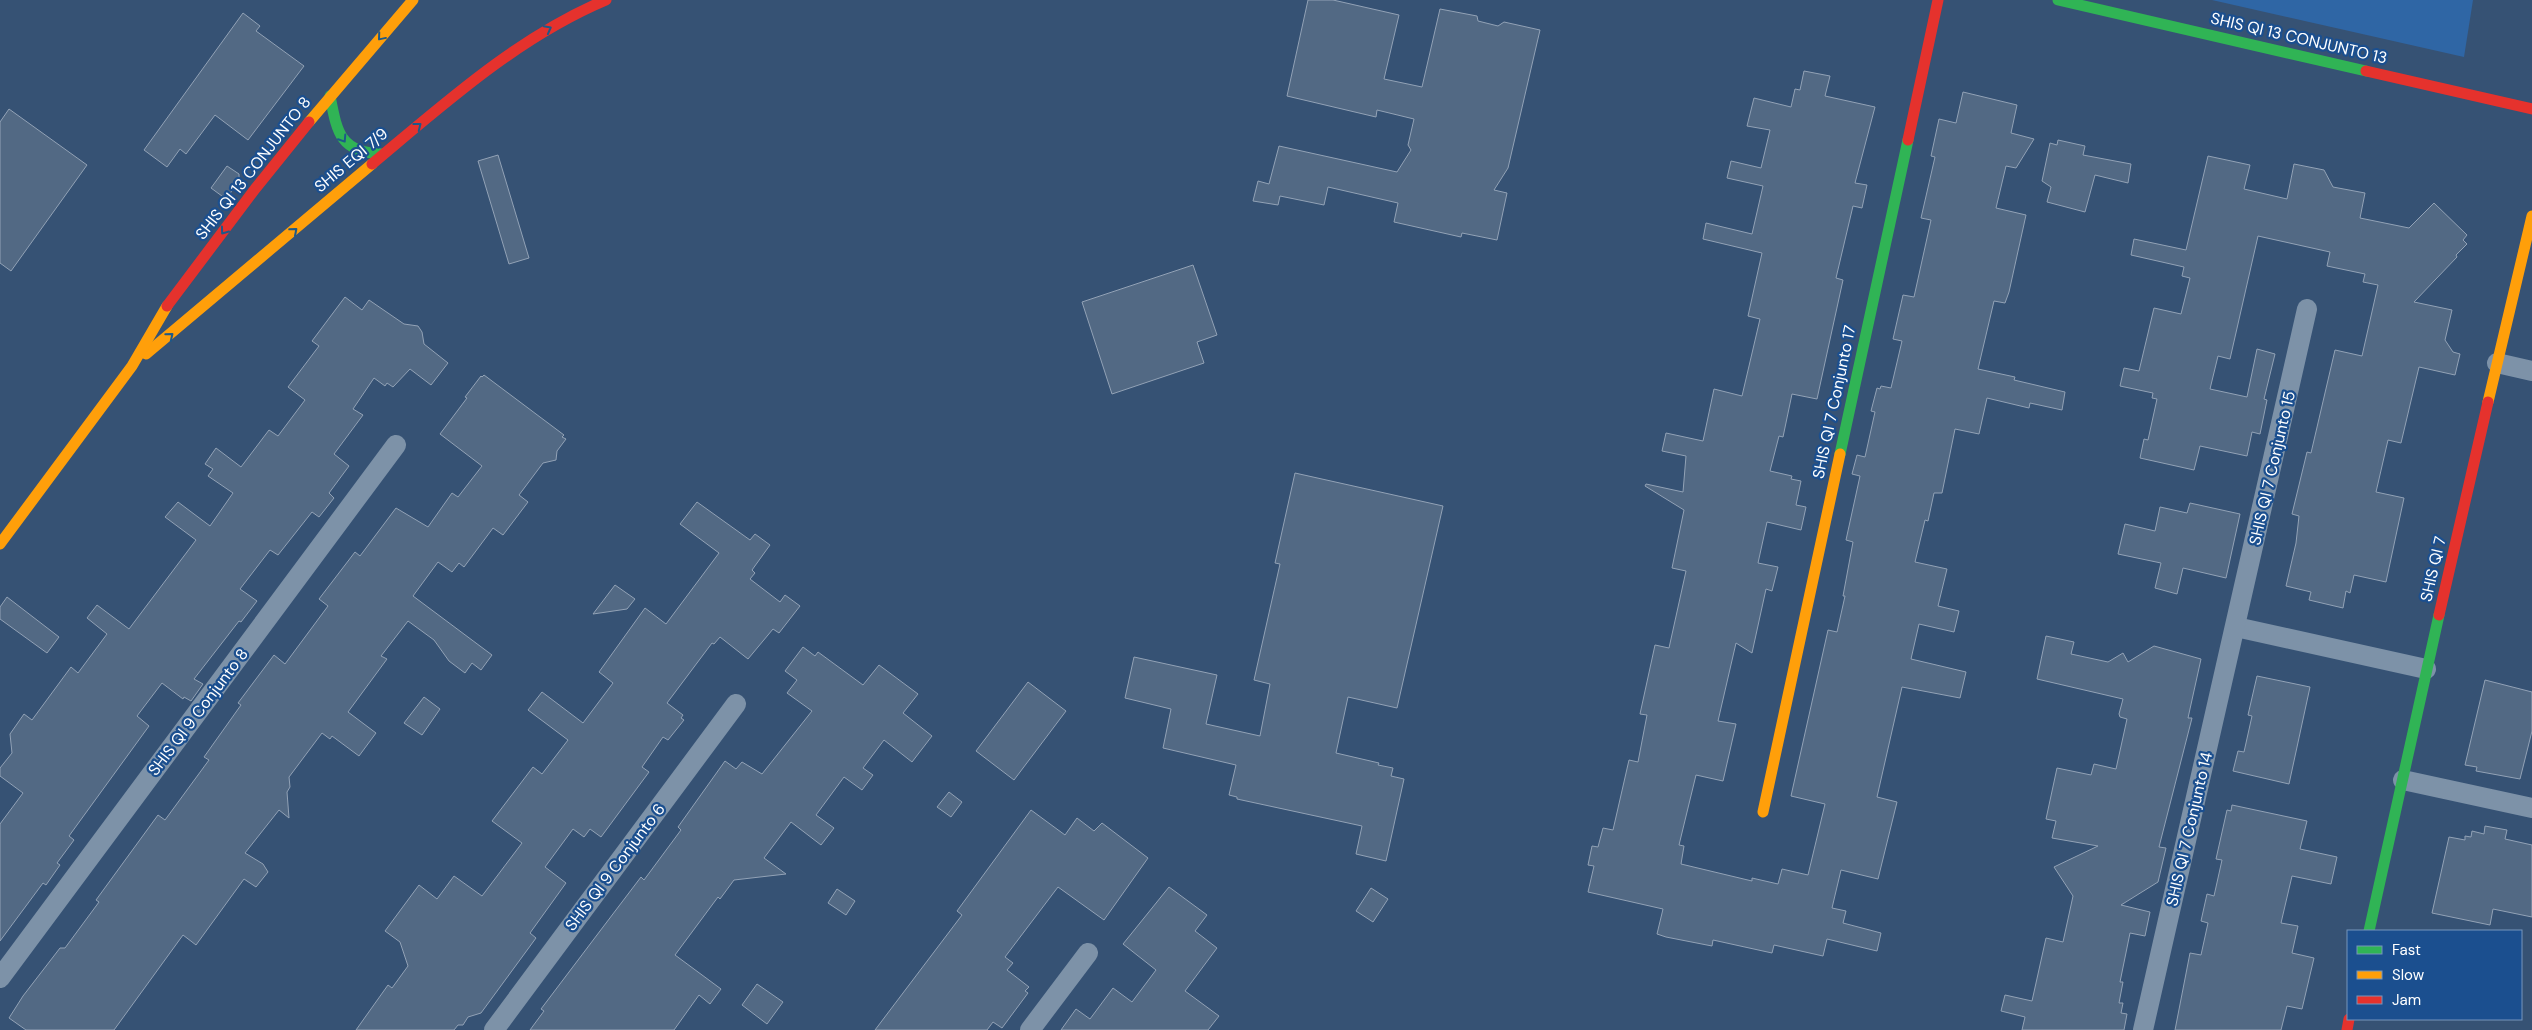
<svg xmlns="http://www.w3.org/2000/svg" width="2532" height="1030" font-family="'DM Sans',sans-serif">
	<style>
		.green { fill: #2f66a5 }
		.building { fill: #526984; stroke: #92a2b6 }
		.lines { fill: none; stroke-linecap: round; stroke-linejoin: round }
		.street { stroke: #7d92a8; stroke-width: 20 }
		.fast { stroke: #30b455; stroke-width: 11 }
		.slow { stroke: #ff9f0a; stroke-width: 11 }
		.jam { stroke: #e5322d; stroke-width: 11 }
		.oneway { stroke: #1d5989 }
		.labels { text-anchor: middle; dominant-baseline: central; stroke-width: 4.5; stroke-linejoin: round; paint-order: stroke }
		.street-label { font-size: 16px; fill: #fff; stroke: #1b4f8f }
	</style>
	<rect width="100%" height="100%" fill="#365274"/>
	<polygon class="green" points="2212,0 2473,0 2464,57"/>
	<g class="building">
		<polygon points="1308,0 1333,0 1399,15 1384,79 1422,87 1440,9 1477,16 1478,21 1498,26 1504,22 1540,30 1508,168 1494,190 1507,193 1497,240 1462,233 1461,237 1394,222 1398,203 1328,187 1324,205 1280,196 1278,205 1253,201 1258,181 1269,184 1279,146 1397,172 1411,150 1408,145 1414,119 1377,110 1376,117 1287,96"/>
		<polygon points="243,13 260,26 256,31 304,66 248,140 215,115 186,154 180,149 167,167 144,150"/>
		<polygon points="1804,71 1830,76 1825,96 1875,107 1855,183 1867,185 1862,208 1853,206 1836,278 1843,280 1817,399 1792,394 1783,437 1779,436 1770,471 1792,476 1791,479 1801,481 1796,505 1806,507 1801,530 1767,522 1758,563 1778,567 1772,591 1766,589 1752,653 1736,643 1718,721 1736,724 1723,781 1696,775 1679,845 1684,846 1681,864 1752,881 1752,878 1778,884 1782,869 1808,875 1825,804 1791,796 1828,630 1837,632 1845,596 1843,596 1853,542 1846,540 1860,476 1852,474 1857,455 1865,457 1875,412 1871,411 1877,388 1880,389 1881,386 1891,388 1902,341 1893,339 1903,295 1914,297 1931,220 1921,218 1935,157 1931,156 1939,119 1956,123 1963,92 2017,105 2011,133 2034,139 2016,168 2006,166 1996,208 2026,215 2009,292 2005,303 1994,301 1978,369 2015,377 2014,380 2065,392 2062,410 2030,403 2029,408 1987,398 1979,434 1955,429 1942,493 1934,493 1928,521 1925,520 1915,562 1947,569 1938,606 1959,611 1954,632 1919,624 1911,659 1966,672 1960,698 1902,687 1877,797 1897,802 1878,879 1841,870 1832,908 1846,911 1843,923 1881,933 1877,951 1827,939 1823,956 1774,945 1772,953 1713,940 1712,946 1666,937 1657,934 1663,909 1588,892 1594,866 1588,865 1592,846 1598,847 1603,828 1613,830 1629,760 1638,762 1647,715 1640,714 1655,645 1669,648 1686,571 1672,568 1684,510 1645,486 1646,484 1683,492 1686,456 1662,451 1666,433 1703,441 1714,389 1742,396 1760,319 1748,316 1762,253 1703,239 1706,223 1752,234 1763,186 1727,178 1731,161 1761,168 1770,130 1747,126 1754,98 1791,107 1795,89 1800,90"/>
		<polygon points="9,109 87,165 11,271 0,263 0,122"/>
		<polygon points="2058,140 2085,146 2083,155 2131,164 2128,183 2095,175 2085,212 2047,202 2051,187 2042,181 2050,143 2057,145"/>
		<polygon points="498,155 529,258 509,264 478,161"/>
		<polygon points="2208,156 2250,165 2244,189 2287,199 2294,164 2324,170 2333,187 2365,193 2360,218 2409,228 2434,203 2467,235 2463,240 2467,244 2456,255 2457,257 2414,302 2452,310 2445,340 2453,352 2460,354 2455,375 2419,367 2401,443 2388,440 2376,492 2404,498 2386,582 2354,575 2350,593 2346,591 2343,608 2309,600 2311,592 2286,586 2296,543 2299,516 2292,514 2307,452 2311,453 2335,350 2362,356 2378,285 2363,282 2365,274 2327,266 2330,252 2258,236 2230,359 2218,356 2210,389 2247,397 2257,349 2275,354 2264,399 2267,400 2260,434 2252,432 2247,456 2200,446 2194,470 2140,458 2144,439 2148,440 2157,399 2152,398 2153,393 2120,386 2124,368 2139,371 2154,308 2181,314 2190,278 2182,276 2184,267 2131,255 2134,239 2186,250"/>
		<polygon points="227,166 239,174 239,181 226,199 211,188"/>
		<polygon points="1193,265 1217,335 1197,342 1204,363 1112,394 1082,302"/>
		<polygon points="345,297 362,310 369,300 404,324 418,326 422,332 424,344 448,363 431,385 410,369 393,387 387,383 385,386 374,378 353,409 363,415 334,454 349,466 329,493 334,498 319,517 312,512 278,555 270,550 240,589 257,601 241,622 239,621 194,679 203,684 191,701 184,697 183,699 162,683 137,716 149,726 69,836 74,840 57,863 60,865 46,885 43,883 0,941 0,824 23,793 0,776 0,768 12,753 10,734 24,714 32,720 71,667 78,673 107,634 87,618 97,605 129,629 196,540 165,517 178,502 210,526 233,493 208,476 213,469 205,464 216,448 241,467 269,430 278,436 305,400 288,387 319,346 312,341"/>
		<polygon points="484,375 564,435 562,437 566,439 557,451 556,460 543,463 519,495 528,502 503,535 493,528 464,567 459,563 452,572 438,562 413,596 492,655 481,670 472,663 465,673 449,661 434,640 408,621 381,656 387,659 348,712 376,733 359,756 332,736 330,739 322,733 289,777 290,787 287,792 289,818 279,810 245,853 263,864 268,872 256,887 244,879 196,945 183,935 114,1030 26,1030 9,1018 23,996 60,948 65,948 99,902 96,900 158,815 165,820 209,760 204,757 241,705 238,703 274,655 285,664 328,606 319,599 355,552 360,556 396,508 428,527 452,493 458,497 482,466 440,434 467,398 465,397 481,376 482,377"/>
		<polygon points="1295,473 1443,506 1397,708 1348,697 1336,753 1379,763 1378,765 1393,768 1391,776 1404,779 1386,861 1356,854 1362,826 1237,799 1237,797 1229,795 1236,765 1163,748 1171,709 1125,698 1134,657 1217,675 1206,724 1260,736 1270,684 1254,680 1280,564 1275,563"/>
		<polygon points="697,502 750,540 755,534 770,545 752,570 755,573 750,579 780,602 785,595 800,606 779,633 773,629 748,659 720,637 714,644 712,643 667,703 683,715 681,718 684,720 668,740 663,737 642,767 649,772 601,837 590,829 584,837 573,829 545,867 566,883 530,933 536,938 481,1013 468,1017 463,1025 458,1025 454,1030 356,1030 388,985 392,988 408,966 400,942 385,931 419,885 437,899 454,876 482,896 522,843 492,821 533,767 542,774 568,740 528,710 542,692 583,723 613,683 599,672 645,608 666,624 719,553 680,524"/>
		<polygon points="2190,503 2240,514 2226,578 2183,568 2177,594 2155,588 2161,563 2118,554 2125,524 2155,531 2160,507 2187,513"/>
		<polygon points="615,585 635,599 627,609 593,614"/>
		<polygon points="7,597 59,637 47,653 0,619 0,607"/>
		<polygon points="2046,636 2074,642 2071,654 2108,662 2123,653 2128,662 2154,646 2201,659 2188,718 2192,718 2159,847 2166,848 2158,882 2121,905 2150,912 2145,936 2130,933 2120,982 2123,982 2119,1003 2123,1003 2121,1013 2127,1014 2124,1030 2022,1030 2025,1017 2001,1011 2005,995 2032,1001 2046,938 2063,942 2073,896 2054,867 2098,846 2052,838 2056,821 2046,819 2057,768 2091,775 2094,764 2116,769 2127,719 2120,717 2119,714 2123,699 2037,679"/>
		<polygon points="803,647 815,656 818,652 863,685 879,665 918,694 903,713 932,736 912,762 884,740 863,768 873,775 862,790 844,777 816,815 834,828 821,845 791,822 764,858 786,874 734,880 720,899 718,897 675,955 721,989 710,1004 699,995 674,1030 530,1030 544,1011 541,1009 600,931 641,877 644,880 681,830 678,827 725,761 736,769 742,762 762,774 812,711 787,693 797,680 785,671"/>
		<polygon points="2257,676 2310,687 2289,784 2233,771 2238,751 2244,752 2252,716 2248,715"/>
		<polygon points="2485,680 2532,692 2532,731 2520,779 2476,771 2477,767 2465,765"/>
		<polygon points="1028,682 1066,711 1014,780 976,751"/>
		<polygon points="424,697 440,709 422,735 404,723"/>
		<polygon points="949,792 962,802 951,817 937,807"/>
		<polygon points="2232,805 2307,821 2300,849 2337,857 2331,884 2292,876 2281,923 2298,926 2292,953 2314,958 2302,1009 2287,1006 2281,1030 2175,1030 2190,953 2201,955 2208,923 2201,921 2207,894 2214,896 2222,860 2216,859 2227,810 2231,811"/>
		<polygon points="1031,810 1065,835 1077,818 1094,831 1102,823 1148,858 1104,920 1058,887 1005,957 1013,963 1007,970 1029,987 1025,991 1028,993 1002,1028 993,1022 987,1030 875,1030 962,915 957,911"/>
		<polygon points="2485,826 2507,830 2505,839 2532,845 2532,917 2493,909 2490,925 2432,913 2449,837 2465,840 2465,836 2471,837 2472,831 2484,834"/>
		<polygon points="1169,887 1207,915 1195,931 1217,948 1185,991 1219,1016 1208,1030 1061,1030 1076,1009 1090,1019 1113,988 1132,1002 1156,970 1123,944"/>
		<polygon points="1371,888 1388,899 1373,922 1356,911"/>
		<polygon points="837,889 855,901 846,915 828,903"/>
		<polygon points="757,984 783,1002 767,1024 742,1005"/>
	</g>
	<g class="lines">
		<g class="street">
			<polyline points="2497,363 2532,371"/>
			<polyline points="2236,627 2426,669"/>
			<polyline points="2403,780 2532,808"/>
			<polyline points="0,978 396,445"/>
			<polyline points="494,1030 736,704"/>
			<polyline points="1030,1030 1088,953"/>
			<polyline points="2143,1030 2307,309"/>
		</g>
		<g class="fast">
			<polyline points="2058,0 2366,71"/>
			<path d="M330,96C337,132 340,153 382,154"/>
			<polyline points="1840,454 1908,140"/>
			<polyline points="2369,931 2439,615"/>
		</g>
		<g class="slow">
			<polyline points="309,122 413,0"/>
			<polyline points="146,354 372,164"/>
			<polyline points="2488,402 2532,216"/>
			<polyline points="0,544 132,366 167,306"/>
			<polyline points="1763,812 1840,454"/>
		</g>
		<g class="jam">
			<polyline points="2366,71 2532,109"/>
			<polyline points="1908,140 1938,0"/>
			<path d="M372,164C445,103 518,37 606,0"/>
			<polyline points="167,306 255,189 309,122"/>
			<polyline points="2439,615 2488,402"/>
			<polyline points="2347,1030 2349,1019"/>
		</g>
	</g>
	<defs><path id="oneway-chevron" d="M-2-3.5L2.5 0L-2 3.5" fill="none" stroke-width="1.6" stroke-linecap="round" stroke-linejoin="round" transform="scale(1.25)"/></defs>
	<g class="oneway">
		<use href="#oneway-chevron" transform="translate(548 29) rotate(-28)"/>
		<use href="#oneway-chevron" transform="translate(381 37) rotate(130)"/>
		<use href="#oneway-chevron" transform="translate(418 126) rotate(-38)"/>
		<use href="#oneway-chevron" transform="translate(343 139) rotate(57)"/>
		<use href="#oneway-chevron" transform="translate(224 231) rotate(126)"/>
		<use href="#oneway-chevron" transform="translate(294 231) rotate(-41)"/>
		<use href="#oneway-chevron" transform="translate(170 336) rotate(-39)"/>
	</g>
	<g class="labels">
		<g class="street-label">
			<text transform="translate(2299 38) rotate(13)">SHIS QI 13 CONJUNTO 13</text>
			<text transform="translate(351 160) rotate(-40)">SHIS EQI 7/9</text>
			<text transform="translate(253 168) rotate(-52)">SHIS QI 13 CONJUNTO 8</text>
			<text transform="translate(1834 402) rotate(-78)">SHIS QI 7 Conjunto 17</text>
			<text transform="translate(2272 468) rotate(-77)">SHIS QI 7 Conjunto 15</text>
			<text transform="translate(2433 569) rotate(-77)">SHIS QI 7</text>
			<text transform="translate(198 712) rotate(-53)">SHIS QI 9 Conjunto 8</text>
			<text transform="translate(2189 829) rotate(-77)">SHIS QI 7 Conjunto 14</text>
			<text transform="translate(615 867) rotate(-53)">SHIS QI 9 Conjunto 6</text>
		</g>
	</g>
	<rect x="2347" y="930" width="175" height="90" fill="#1b4f8f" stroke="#7695bc"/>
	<rect x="2357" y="946" width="25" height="8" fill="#30b455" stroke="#7695bc"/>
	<text x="2392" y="955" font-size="15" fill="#ffffff">Fast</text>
	<rect x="2357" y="971" width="25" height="8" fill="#ff9f0a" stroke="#7695bc"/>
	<text x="2392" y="980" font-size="15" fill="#ffffff">Slow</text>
	<rect x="2357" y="996" width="25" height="8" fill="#e5322d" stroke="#7695bc"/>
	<text x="2392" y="1005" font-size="15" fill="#ffffff">Jam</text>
</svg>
